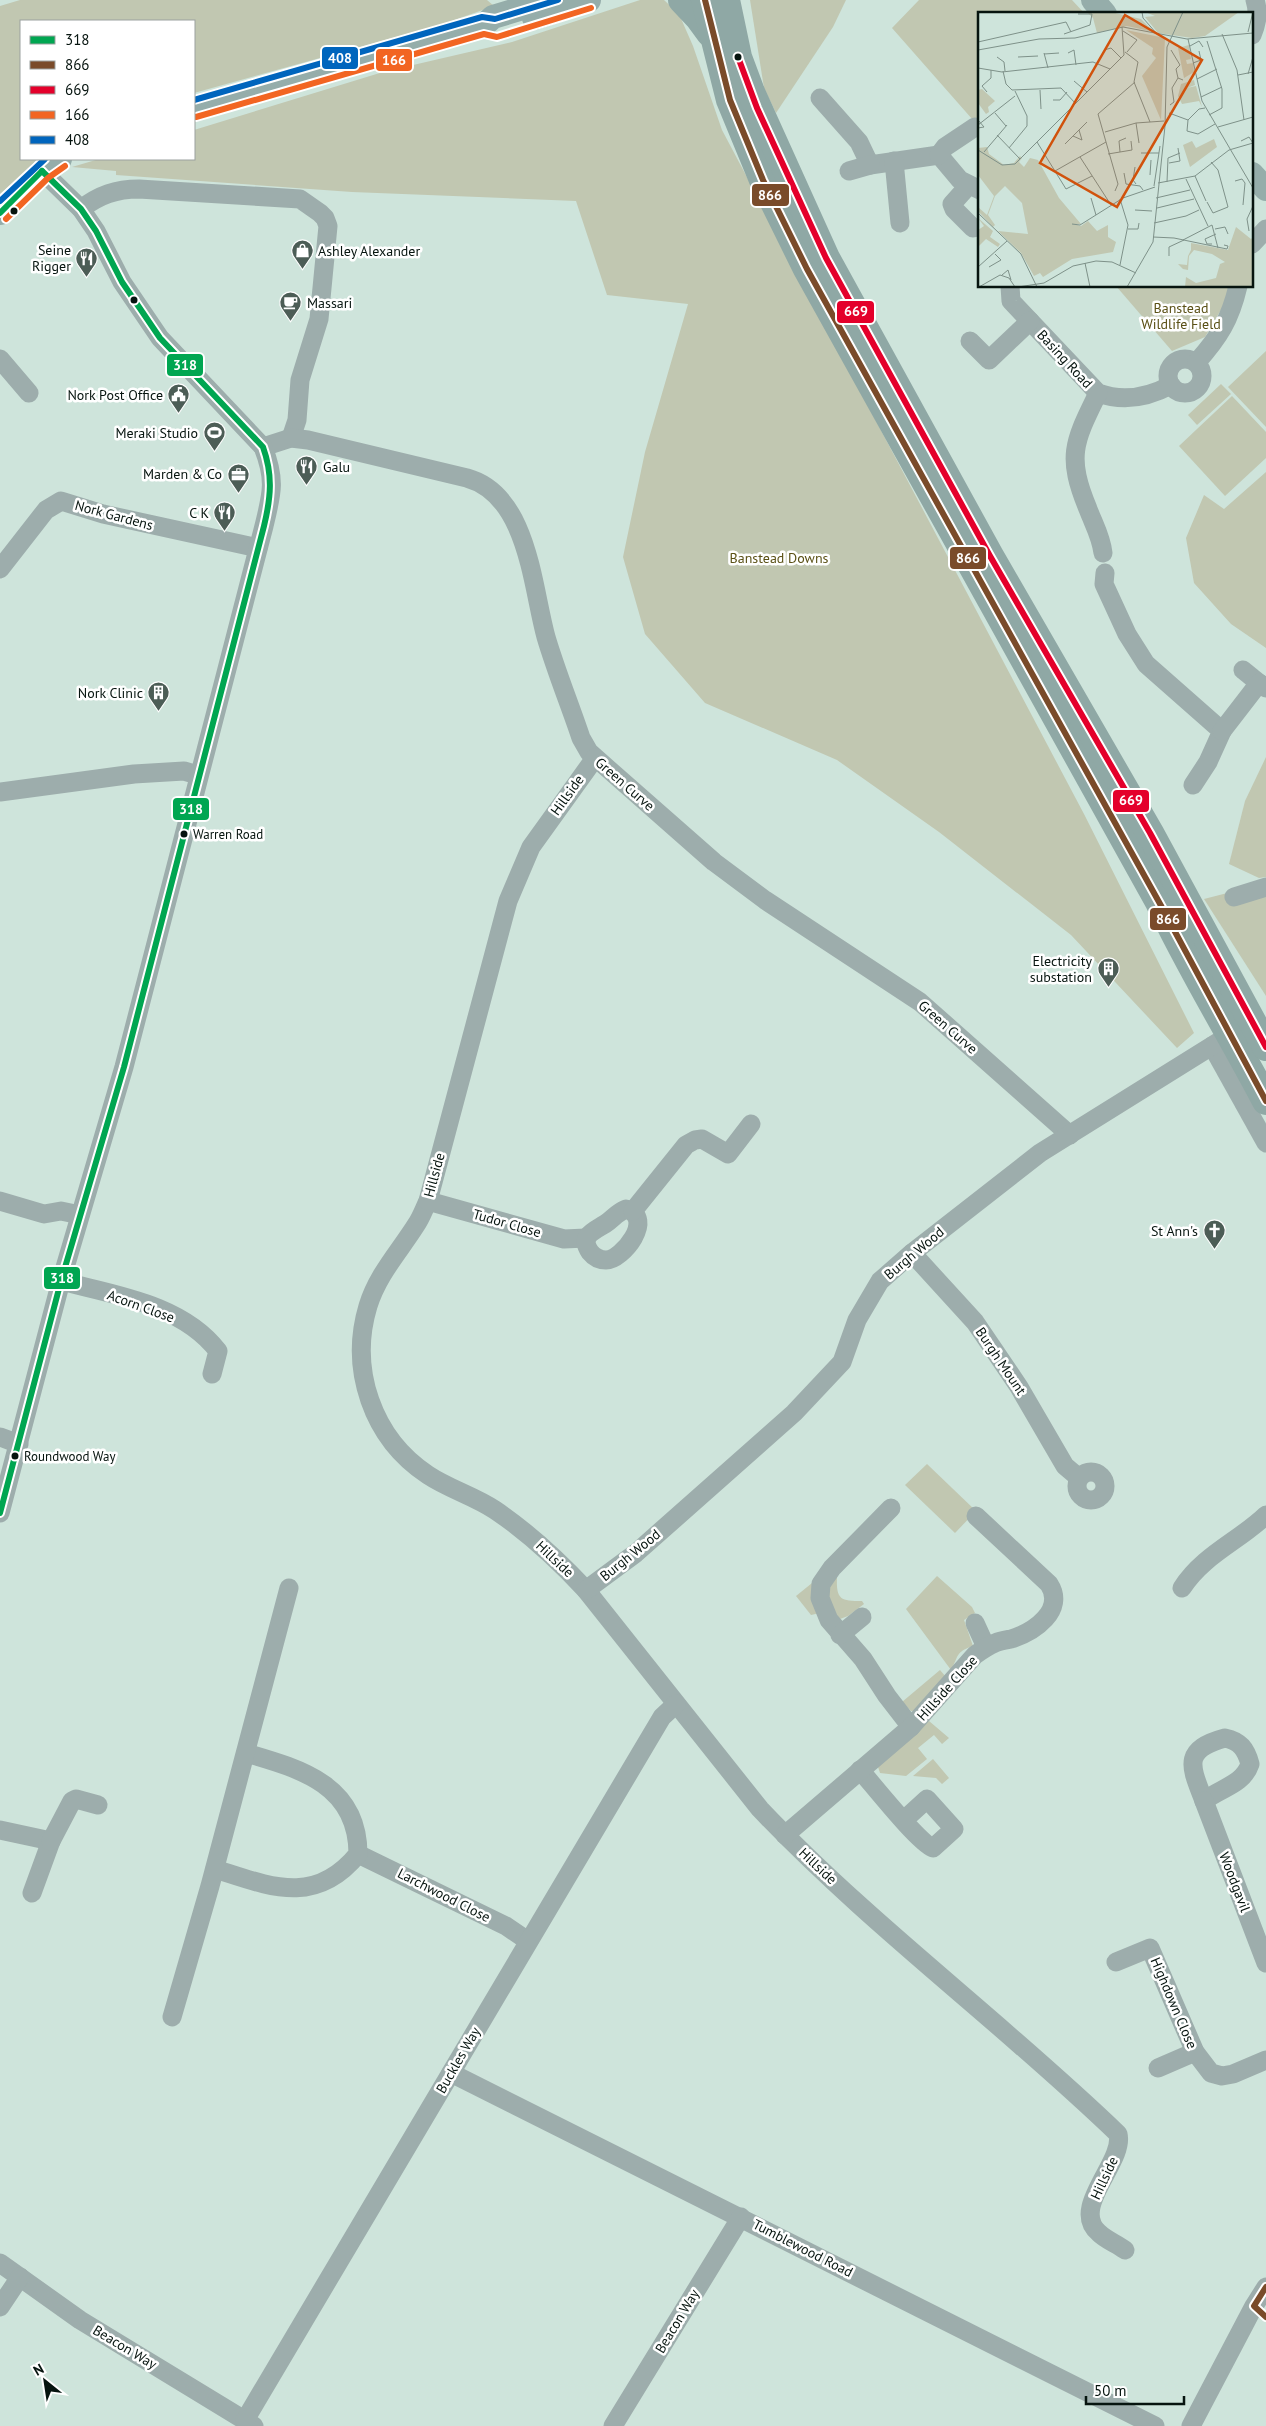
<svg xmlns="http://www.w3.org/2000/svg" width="1266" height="2426" font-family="'PT Sans',sans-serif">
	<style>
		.green { fill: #c1c7b1 }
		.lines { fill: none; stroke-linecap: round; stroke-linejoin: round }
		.minor { stroke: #9dadac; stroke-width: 19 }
		.major { stroke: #95adaa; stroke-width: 24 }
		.highway { stroke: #8fa8a5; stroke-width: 28 }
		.bus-1-casing { stroke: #fff; stroke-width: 10 }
		.bus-2-casing { stroke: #fff; stroke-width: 10 }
		.bus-3-casing { stroke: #fff; stroke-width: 10 }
		.bus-4-casing { stroke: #fff; stroke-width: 10 }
		.bus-5-casing { stroke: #fff; stroke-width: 10 }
		.bus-1 { stroke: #00a651; stroke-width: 6 }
		.bus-2 { stroke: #7a4b2a; stroke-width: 6 }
		.bus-3 { stroke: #e4002b; stroke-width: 6 }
		.bus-4 { stroke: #f26522; stroke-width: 6 }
		.bus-5 { stroke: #0065bd; stroke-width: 6 }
		.bus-dot { fill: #06140f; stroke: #fff; stroke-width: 2 }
		.labels { text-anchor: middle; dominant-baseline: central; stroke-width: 5; stroke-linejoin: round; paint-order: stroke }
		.bus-label { font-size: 13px; fill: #06140f; stroke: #fff; text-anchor: start }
		.poi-label { font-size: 14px; fill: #06140f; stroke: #fff; text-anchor: end }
		.park-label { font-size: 14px; fill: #5a5015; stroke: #fff }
		.street-label { font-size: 14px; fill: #06140f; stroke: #fff }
		.inset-road { fill: none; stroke: #7e9189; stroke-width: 1 }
		.view { fill: #d1520c; fill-opacity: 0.15; stroke: #d1520c; stroke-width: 2.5 }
		.inset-edge { fill: none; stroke: #06140f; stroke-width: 2.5 }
		.line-badge { stroke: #fff; stroke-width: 2 }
		.badge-label { font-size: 14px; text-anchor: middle; font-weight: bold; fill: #fff }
	</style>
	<rect width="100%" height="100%" fill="#cee4db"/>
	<g class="green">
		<polygon points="20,0 487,0 494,6 443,24 194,93 194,21 21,21 21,159 42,159 0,194 0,6"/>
		<polygon points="640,0 664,0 679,14 693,46 722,130 1084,814 1194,1033 1177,1048 1071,935 939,832 837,760 705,703 645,634 623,557 645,452 688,304 607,295 576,201 352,192 116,175 116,171 72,167 99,159 194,159 194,130 383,72 512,42"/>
		<polygon points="750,0 846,0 833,27 776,113 764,88"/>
		<polygon points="919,0 1072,0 1085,14 980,14 980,128 892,28"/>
		<polygon points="1116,286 1229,286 1225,303 1205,337 1172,351"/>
		<polygon points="1266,351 1266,427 1228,387"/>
		<polygon points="1221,384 1231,394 1197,425 1188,415"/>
		<polygon points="1232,396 1266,432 1266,458 1225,496 1179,446"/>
		<polygon points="1266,472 1266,648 1231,624 1194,583 1186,538 1204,495 1224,509"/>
		<polygon points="1266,757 1266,877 1259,878 1229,864 1245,801"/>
		<polygon points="1266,883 1266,996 1204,899"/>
		<polygon points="927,1464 976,1511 955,1533 905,1485"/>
		<path d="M937,1576L972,1607L975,1613L964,1620L973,1646C955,1652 959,1656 951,1670L906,1609Z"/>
		<path d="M837,1577C836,1600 841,1601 862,1601L864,1604L848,1616L840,1619L830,1608L828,1582Z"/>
		<polygon points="817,1579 820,1613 811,1615 796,1596"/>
		<polygon points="940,1670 946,1677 917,1711 911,1711 902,1702"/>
		<polygon points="929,1721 949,1738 942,1744 934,1735 918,1748 927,1759 906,1776 880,1773 878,1767"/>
		<polygon points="933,1759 949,1778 942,1784 936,1778 913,1776"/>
	</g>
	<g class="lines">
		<g class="minor">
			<path d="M1252,35C1257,23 1259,13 1255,0"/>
			<polyline points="820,98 859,142 870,165 939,155 960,180 980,190"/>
			<polyline points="939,155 945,147 975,127"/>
			<polyline points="894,161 900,223"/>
			<polyline points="849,171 870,165"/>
			<polyline points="969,185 952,204 954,209 973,228"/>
			<path d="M81,209C99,195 116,189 139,189L300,199L320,213L325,218L328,226L319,319L300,380L297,420L291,438"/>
			<polyline points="1252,244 1266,229"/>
			<path d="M1010,286L1011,301L1098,393C1123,402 1147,398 1171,385"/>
			<polyline points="970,341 989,360 1030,321"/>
			<circle cx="1185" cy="376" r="17"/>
			<polyline points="0,359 29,393"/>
			<path d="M1197,362C1219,337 1230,320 1238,286"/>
			<path d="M1098,393C1074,442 1066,456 1088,509C1094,525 1101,536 1103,553"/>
			<path d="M263,447L291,438L308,440L467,478C528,495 532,586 546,637C556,671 570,705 581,738L589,752L714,862L765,900L920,1002L1070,1135"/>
			<polyline points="0,569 46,510 61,501 103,514 258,548"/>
			<polyline points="1105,573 1104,584 1127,634 1146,664 1222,731 1208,762 1193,785"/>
			<polyline points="1243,670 1259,683"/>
			<polyline points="1222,731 1259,683 1266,688"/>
			<path d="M595,758L531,847L508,901L428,1201C424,1209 421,1218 416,1225C399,1252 378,1274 368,1306C349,1369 372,1438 428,1475C449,1489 474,1496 495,1510C529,1533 558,1560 586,1590L760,1809C871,1926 1002,2022 1118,2134C1125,2162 1069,2208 1099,2233C1106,2240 1117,2244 1125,2250"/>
			<polyline points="0,792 134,774 184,771 198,775"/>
			<polyline points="1234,897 1266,887"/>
			<polyline points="1212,1046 1266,1143"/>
			<polyline points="0,1201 44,1214 61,1211 80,1215"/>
			<polyline points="428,1201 564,1239 586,1238"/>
			<path d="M626,1209C656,1218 622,1260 606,1260C600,1260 594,1257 590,1252C579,1236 594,1231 605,1224C613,1219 616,1213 626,1209Z"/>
			<polyline points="633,1211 686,1145 695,1140 702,1139 728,1154 751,1124"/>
			<polyline points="912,1253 975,1322 1019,1387 1065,1466 1078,1477"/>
			<path d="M61,1281C115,1295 182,1304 218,1351L212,1374"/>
			<polyline points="0,1437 19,1444"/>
			<circle cx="1091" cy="1486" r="14"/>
			<polyline points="891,1508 832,1568 821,1584 820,1598 829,1620 863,1659 887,1696 911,1727"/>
			<path d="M0,1513L61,1281L124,1067L264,526C272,493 276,480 263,447L160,338L122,282L96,231L81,209L42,171"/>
			<path d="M1182,1588C1203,1555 1239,1541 1266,1515"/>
			<polyline points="586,1590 636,1553 794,1413 842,1362 857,1320 880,1281 912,1253 1040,1153 1231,1034"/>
			<polyline points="975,1623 986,1647"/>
			<polyline points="840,1635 862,1617"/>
			<path d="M1225,1738C1240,1741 1246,1749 1250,1764C1243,1785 1220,1788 1204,1801C1191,1767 1181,1750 1225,1738Z"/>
			<path d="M860,1770C874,1786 918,1842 933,1848L954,1829L927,1799L904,1820"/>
			<polyline points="1204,1801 1266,1963"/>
			<polyline points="0,1830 51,1841 32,1893"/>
			<path d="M785,1835L911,1727L975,1655C982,1650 988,1646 995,1643C1000,1641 1006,1640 1011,1639C1034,1632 1066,1610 1049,1584L976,1516"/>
			<polyline points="51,1841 72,1801 76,1799 98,1805"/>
			<polyline points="358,1854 506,1926 528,1941"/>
			<path d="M215,1869C269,1886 315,1907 358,1854C358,1785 301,1769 246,1753"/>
			<polyline points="1116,1962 1150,1948 1195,2052 1211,2073 1222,2076 1233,2074 1266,2060"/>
			<polyline points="172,2017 210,1886 289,1588"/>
			<polyline points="1158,2068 1195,2052"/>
			<polyline points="451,2073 1155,2426"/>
			<polyline points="0,2263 80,2320 254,2426"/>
			<polyline points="0,2307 20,2277"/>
			<polyline points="245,2420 662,1717 676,1704"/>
			<polyline points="613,2426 741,2217"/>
			<polyline points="1191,2426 1254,2306 1266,2287"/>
		</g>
		<g class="major">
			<polyline points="1093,0 1105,14"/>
			<polyline points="534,18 589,0"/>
			<polyline points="194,109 484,25 493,17 549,0"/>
			<polyline points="1252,174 1266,189"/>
			<polyline points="0,213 42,171 60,159"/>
		</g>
		<g class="highway">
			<polyline points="682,0 699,18 710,33"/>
			<path d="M705,0L730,100L763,180L807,269L1159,902C1191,970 1231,1034 1266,1101"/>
			<polyline points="726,0 738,57 751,92 826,258 990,556 1150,833 1266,1047"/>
		</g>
		<defs>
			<g id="bus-1">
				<polyline points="0,213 42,171"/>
				<path d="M0,1513L61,1281L124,1067L264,526C271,497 273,475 263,447L160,338L122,282L96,231L81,209L42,171"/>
			</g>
			<g id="bus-2">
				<polyline points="705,0 730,100 763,180 807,269 1159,902 1266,1101"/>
				<polyline points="1266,2287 1254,2306 1266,2317"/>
			</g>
			<polyline id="bus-3" points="738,57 757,108 826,258 990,556 1150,833 1266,1047"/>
			<g id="bus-4">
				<polyline points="196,117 484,34 497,37 591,8"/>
				<polyline points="6,219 48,178 65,166"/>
			</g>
			<g id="bus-5">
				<polyline points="194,100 482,17 495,19 558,0"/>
				<polyline points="0,201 45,159"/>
			</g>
		</defs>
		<use href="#bus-1" class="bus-1-casing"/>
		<use href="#bus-2" class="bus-2-casing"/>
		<use href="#bus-3" class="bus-3-casing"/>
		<use href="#bus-4" class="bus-4-casing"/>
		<use href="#bus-5" class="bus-5-casing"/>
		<use href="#bus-1" class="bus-1"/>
		<use href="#bus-2" class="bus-2"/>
		<use href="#bus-3" class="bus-3"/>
		<use href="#bus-4" class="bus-4"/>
		<use href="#bus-5" class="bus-5"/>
	</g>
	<defs>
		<symbol id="shop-pin" viewBox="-11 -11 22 30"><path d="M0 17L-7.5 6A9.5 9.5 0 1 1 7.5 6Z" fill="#4c5d56" stroke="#fff"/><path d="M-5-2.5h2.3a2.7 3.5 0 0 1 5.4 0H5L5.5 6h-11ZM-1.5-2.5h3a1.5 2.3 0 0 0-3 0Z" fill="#fff"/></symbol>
		<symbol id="restaurant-pin" viewBox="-11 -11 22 30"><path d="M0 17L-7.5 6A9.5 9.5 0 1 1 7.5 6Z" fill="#4c5d56" stroke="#fff"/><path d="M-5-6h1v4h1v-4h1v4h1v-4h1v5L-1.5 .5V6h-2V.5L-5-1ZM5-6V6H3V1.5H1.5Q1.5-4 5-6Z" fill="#fff"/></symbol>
		<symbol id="cafe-pin" viewBox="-11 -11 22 30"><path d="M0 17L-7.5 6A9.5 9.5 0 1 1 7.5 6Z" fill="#4c5d56" stroke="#fff"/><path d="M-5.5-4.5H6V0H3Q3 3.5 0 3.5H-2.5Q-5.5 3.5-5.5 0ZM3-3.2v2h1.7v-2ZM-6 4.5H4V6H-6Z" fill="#fff"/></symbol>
		<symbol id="civic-pin" viewBox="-11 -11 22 30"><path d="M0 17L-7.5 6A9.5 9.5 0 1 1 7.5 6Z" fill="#4c5d56" stroke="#fff"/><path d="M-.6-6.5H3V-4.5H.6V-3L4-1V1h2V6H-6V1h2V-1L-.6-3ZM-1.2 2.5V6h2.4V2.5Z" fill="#fff"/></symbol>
		<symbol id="stadium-pin" viewBox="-11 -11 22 30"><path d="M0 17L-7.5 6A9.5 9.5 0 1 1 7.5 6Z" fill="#4c5d56" stroke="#fff"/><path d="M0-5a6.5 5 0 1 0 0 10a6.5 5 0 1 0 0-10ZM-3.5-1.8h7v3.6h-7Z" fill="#fff"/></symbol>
		<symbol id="office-pin" viewBox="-11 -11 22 30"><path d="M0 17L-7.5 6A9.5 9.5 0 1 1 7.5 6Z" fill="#4c5d56" stroke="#fff"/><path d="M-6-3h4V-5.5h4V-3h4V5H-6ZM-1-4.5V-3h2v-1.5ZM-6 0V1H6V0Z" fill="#fff"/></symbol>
		<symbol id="building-pin" viewBox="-11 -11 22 30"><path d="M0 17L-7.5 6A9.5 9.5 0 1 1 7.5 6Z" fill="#4c5d56" stroke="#fff"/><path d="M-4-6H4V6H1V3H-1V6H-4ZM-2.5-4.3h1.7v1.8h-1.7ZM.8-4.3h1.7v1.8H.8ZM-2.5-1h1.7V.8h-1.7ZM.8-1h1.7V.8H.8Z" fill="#fff"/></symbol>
		<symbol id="church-pin" viewBox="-11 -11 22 30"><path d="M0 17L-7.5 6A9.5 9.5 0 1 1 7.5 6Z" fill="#4c5d56" stroke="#fff"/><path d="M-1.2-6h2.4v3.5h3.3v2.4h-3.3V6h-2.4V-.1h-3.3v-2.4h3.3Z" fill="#fff"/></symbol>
	</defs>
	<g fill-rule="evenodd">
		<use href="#shop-pin" x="290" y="238" width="25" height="34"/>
		<use href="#restaurant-pin" x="74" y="246" width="25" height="34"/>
		<use href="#cafe-pin" x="278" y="290" width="25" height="34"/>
		<use href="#civic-pin" x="166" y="382" width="25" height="34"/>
		<use href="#stadium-pin" x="202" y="420" width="25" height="34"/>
		<use href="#restaurant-pin" x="294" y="454" width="25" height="34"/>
		<use href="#office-pin" x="226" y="462" width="25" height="34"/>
		<use href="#restaurant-pin" x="212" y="500" width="25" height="34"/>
		<use href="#building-pin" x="146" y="680" width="25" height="34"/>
		<use href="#building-pin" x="1096" y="956" width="25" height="34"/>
		<use href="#church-pin" x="1202" y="1218" width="25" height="34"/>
	</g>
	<g class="bus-dot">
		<circle cx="738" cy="57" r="4.5"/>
		<circle cx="14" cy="211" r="4.5"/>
		<circle cx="134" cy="300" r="4.5"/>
		<circle cx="184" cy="834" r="4.5"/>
		<circle cx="15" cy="1456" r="4.5"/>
	</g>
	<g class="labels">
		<g class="bus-label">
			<text x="193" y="834">Warren Road</text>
			<text x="24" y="1456">Roundwood Way</text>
		</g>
		<g class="poi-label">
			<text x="71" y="250">Seine<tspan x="71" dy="16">Rigger</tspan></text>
			<text x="318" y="251" text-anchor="start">Ashley Alexander</text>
			<text x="307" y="303" text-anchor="start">Massari</text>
			<text x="163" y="395">Nork Post Office</text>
			<text x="198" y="433">Meraki Studio</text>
			<text x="323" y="467" text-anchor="start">Galu</text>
			<text x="222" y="474">Marden &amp; Co</text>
			<text x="209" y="513">C K</text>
			<text x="143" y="693">Nork Clinic</text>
			<text x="1092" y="961">Electricity<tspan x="1092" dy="16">substation</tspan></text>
			<text x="1198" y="1231">St Ann's</text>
		</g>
		<g class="park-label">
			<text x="1181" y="308">Banstead<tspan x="1181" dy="16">Wildlife Field</tspan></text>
			<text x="779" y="558">Banstead Downs</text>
		</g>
		<g class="street-label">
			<text transform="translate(1065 359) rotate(47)">Basing Road</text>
			<text transform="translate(114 515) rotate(15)">Nork Gardens</text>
			<text transform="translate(625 784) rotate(41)">Green Curve</text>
			<text transform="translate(567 795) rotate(-54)">Hillside</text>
			<text transform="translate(948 1027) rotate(41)">Green Curve</text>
			<text transform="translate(434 1175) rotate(-75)">Hillside</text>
			<text transform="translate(507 1223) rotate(16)">Tudor Close</text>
			<text transform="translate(914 1253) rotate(-40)">Burgh Wood</text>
			<text transform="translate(141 1306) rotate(20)">Acorn Close</text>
			<text transform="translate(1001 1361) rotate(56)">Burgh Mount</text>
			<text transform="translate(630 1555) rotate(-39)">Burgh Wood</text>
			<text transform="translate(555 1559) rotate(43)">Hillside</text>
			<text transform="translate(947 1688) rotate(-48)">Hillside Close</text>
			<text transform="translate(818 1866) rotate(43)">Hillside</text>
			<text transform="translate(1235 1882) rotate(69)">Woodgavil</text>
			<text transform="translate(444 1895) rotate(27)">Larchwood Close</text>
			<text transform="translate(1174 2003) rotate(67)">Highdown Close</text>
			<text transform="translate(458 2060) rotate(-60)">Buckles Way</text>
			<text transform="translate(1104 2178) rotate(-65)">Hillside</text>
			<text transform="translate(803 2248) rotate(27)">Tumblewood Road</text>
			<text transform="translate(677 2321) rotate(-59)">Beacon Way</text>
			<text transform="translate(125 2347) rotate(31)">Beacon Way</text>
		</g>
	</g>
	<g transform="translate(978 12)">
		<rect width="275" height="275" fill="#cee4db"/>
		<path d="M109,0H133L163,7L176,20L149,14L119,21L115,6ZM167,0H261L227,24L214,26L180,21L167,5L177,4ZM148,18L187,26L183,108L164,64L178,46L174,42L175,36ZM211,33L213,47L208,48L209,52L215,51L216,60L206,66L200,36ZM216,68L217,73L209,76L218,74L224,95L221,89L204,92L200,84L203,72ZM4,77L17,89L10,95L11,100L8,102L0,91V78ZM236,127L239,135L212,155L205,133L214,129L218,136ZM9,135L11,142L26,153L36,151L42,144L44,146L41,150L46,155L52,146L60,148L81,186L103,212H96L103,214L110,209L119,219L130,213V225L138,230L135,240L94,247L65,265L62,261L56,264L43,241L20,219L50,222L44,191L27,174L17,184L10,203L17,213L15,215L0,199V195L9,203L16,184L0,163V136ZM0,206L15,219L12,225L22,232L20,235L8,227L0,235V218L6,214ZM258,215L273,227L275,225V275H207L208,265L218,271L238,266L242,252L247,250L234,242L216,238L211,244L210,258L205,257L200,252L209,253L210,244L213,238V231L250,238Z" fill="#c1c7b1"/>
		<path class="inset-road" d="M164,0L165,6L179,22M145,19L159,28L149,40M270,20L275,0M86,22L112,13L114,2H100M244,22L259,58L266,108M210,27L224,89L275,176M229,29L244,77V96L231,103M0,30L88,10L93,20M212,34L221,29L225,35M0,38L61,27L97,26L145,15L209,27L275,21M126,38L133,36L143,46M193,38L202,53L198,57L200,66L205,68M147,40L160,50L156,70L172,110M66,41L70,56M90,41L96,38L98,53M66,42L81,41M19,45L26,50L27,59M40,45L60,44M215,51L223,48L221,39M0,56L24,60L115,50L132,57M25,59L28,72L34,78L83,76L98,92M270,62L275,45M260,63L275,60M219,67L239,57M96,69L109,80M62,78L63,97M9,80L4,74L13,66V58M223,85L244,75M75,88H82L89,80M192,93L196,90L194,76L200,66M227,96L221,97L210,108L209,119L220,122L237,112M17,101L28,114M191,101L210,108M0,108L6,115L0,116M158,111L161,131M0,113L37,84M240,115L275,105M127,120L158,111L186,109M19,123L42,147M95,124L104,128L101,118M263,129L271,125L275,131M59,130L88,177L114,164M87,132L109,110M31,136L49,114V104L37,79M0,138L24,153L37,152L146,43L144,15M6,140L29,113M142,140L141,129L148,126M163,141H181M130,142L154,138L153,129M102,145L133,193M191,151L202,149L200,136M157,155L155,168L158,172M77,159L128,130M146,161L148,172L162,174L165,178M172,163L173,148M217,164L228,189M208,167L230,214M257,169L264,167L267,171L265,193M189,170L190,146L202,141M180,171L217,164L251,138L275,131M176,174L182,134M137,179L140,172L120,102L157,70M113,186L118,203M178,186L212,178M229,190L235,201L250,195L240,158L233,150M179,196L216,187M157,198L174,199M0,201L43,242L59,275M176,211L208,204L221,198M94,212L102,213L145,186L177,175M150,217H160L161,211M237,217L247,215L250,222M271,219L269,207L275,194M175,225L196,226L249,237L250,234L246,233M205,228L234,213L240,236M234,232H229L227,227L238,222M191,244V235L206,228M107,251L112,275M142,253L150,213L142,187M0,255L29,229M11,255L23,248L17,242M24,263L30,258L33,268M1,275L22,263L31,266L37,275M40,275L66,271L95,254L118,249L134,250L158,261M149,275L175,230L187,114L189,35L205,0"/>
		<path class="view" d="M147,3L224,48L139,195L62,151Z"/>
		<rect width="275" height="275" class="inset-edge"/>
	</g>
	<g class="line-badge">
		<rect x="321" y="46" width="38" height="24" rx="5" fill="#0065bd"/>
		<rect x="375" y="48" width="38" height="24" rx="5" fill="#f26522"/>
		<rect x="751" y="183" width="39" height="24" rx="5" fill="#7a4b2a"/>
		<rect x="836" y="300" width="39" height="24" rx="5" fill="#e4002b"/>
		<rect x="166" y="353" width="38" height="24" rx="5" fill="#00a651"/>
		<rect x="949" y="546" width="38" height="24" rx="5" fill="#7a4b2a"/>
		<rect x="1112" y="789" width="38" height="24" rx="5" fill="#e4002b"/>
		<rect x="172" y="797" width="38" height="24" rx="5" fill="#00a651"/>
		<rect x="1149" y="907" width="38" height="24" rx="5" fill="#7a4b2a"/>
		<rect x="43" y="1266" width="38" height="24" rx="5" fill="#00a651"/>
	</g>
	<g class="badge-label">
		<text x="340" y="63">408</text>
		<text x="394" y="65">166</text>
		<text x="770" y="200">866</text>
		<text x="856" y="316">669</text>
		<text x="185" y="370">318</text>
		<text x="968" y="563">866</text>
		<text x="1131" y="805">669</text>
		<text x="191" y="814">318</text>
		<text x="1168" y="924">866</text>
		<text x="62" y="1283">318</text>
	</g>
	<rect x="20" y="20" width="175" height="140" fill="#ffffff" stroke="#9ba19f"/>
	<rect x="30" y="36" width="25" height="8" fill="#00a651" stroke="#9ba19f"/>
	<text x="65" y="45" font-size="15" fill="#06140f">318</text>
	<rect x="30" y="61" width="25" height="8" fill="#7a4b2a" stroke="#9ba19f"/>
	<text x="65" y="70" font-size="15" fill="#06140f">866</text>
	<rect x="30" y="86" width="25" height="8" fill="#e4002b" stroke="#9ba19f"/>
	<text x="65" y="95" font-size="15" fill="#06140f">669</text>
	<rect x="30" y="111" width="25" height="8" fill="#f26522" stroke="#9ba19f"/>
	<text x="65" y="120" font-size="15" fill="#06140f">166</text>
	<rect x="30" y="136" width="25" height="8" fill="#0065bd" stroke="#9ba19f"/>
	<text x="65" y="145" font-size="15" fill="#06140f">408</text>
	<g transform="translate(45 2381) rotate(330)" stroke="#ffffff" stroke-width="4" paint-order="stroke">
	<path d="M0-4L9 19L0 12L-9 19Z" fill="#06140f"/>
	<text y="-8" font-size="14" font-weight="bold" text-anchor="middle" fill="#06140f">N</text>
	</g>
	<path d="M1086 2396v8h98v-8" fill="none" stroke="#06140f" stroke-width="2.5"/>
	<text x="1094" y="2396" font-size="15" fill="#06140f" stroke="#ffffff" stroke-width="4" paint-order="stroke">50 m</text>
</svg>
